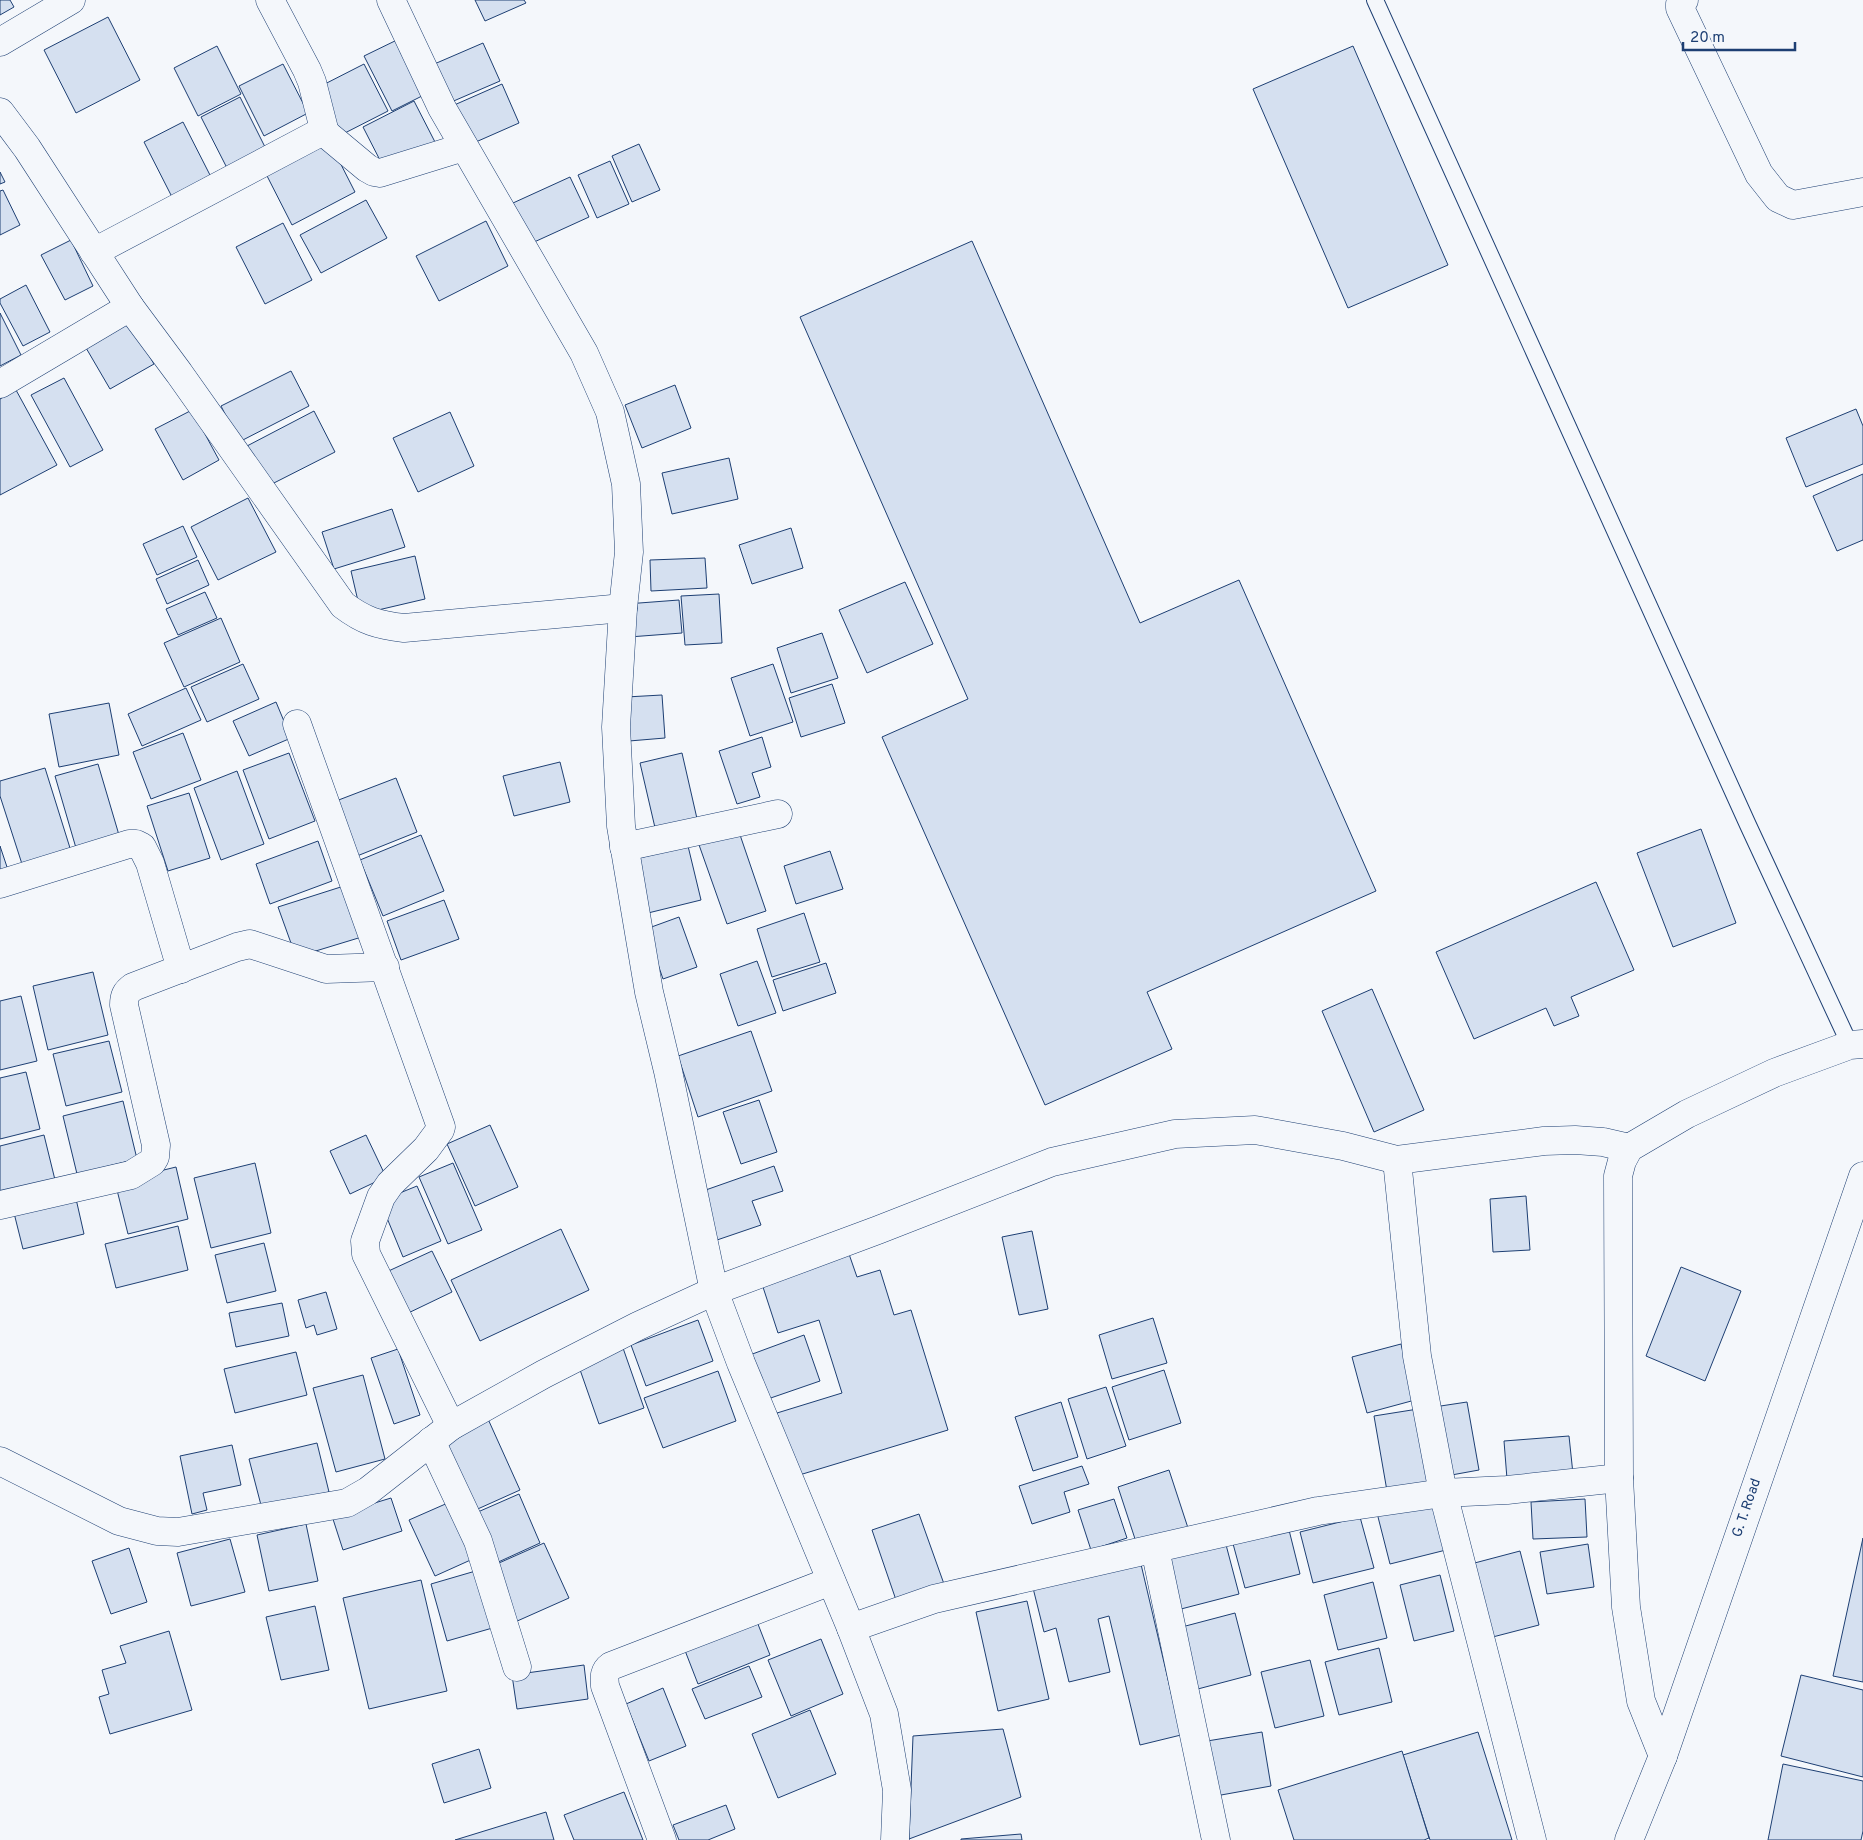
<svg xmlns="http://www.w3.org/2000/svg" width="1863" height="1840" font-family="Overpass,sans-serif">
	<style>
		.building { fill: #d5e0f0; stroke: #1d3f73 }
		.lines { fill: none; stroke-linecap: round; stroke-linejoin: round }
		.service-casing { stroke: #1d3f73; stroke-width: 18 }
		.minor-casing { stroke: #1d3f73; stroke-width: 29 }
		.primary-casing { stroke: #1d3f73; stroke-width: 29 }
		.service { stroke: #f4f7fb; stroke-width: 16 }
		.minor { stroke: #f4f7fb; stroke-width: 28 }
		.primary { stroke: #f4f7fb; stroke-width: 28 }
		.labels { text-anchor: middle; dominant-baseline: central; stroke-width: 4; stroke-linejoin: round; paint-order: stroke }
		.street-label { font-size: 14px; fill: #1d3f73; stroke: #f4f7fb }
	</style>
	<rect width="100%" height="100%" fill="#f4f7fb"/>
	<g class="building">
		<polygon points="0,0 10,0 14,7 0,15"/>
		<polygon points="475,0 524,0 526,3 485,21"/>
		<polygon points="108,17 140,80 76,113 44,50"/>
		<polygon points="401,38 428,93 392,111 364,56"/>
		<polygon points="483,43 500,81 449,103 432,65"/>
		<polygon points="217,46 241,94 198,116 174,68"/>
		<polygon points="1353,46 1448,265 1348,308 1253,89"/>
		<polygon points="283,64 308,113 264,136 239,86"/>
		<polygon points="364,64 388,111 339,136 315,89"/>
		<polygon points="502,84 519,123 469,145 452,106"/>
		<polygon points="240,97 267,151 228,170 201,117"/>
		<polygon points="414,101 435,142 384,168 363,127"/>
		<polygon points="183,122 211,177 172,197 144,142"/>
		<polygon points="327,137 355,192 292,225 264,170"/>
		<polygon points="639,144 660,190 632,202 612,156"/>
		<polygon points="610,161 629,204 597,218 578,175"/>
		<polygon points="0,172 5,182 0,184"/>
		<polygon points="570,177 589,217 532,243 513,203"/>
		<polygon points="3,190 20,225 0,235 0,191"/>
		<polygon points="366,200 387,238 321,273 300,235"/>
		<polygon points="486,221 508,266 439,301 416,256"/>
		<polygon points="283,223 312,280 265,304 236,247"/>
		<polygon points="71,240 93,286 65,300 41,255"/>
		<polygon points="972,241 1140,623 1239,580 1376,891 1147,992 1172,1049 1045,1105 882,737 968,699 800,317"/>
		<polygon points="26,285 50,332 23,346 0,303 0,299"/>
		<polygon points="0,313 21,355 0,366"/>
		<polygon points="126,316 154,364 110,389 82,341"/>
		<polygon points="291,371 309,406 239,442 221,406"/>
		<polygon points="64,378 103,450 70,467 31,395"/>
		<polygon points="675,385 691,428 642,448 625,405"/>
		<polygon points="16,390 57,465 0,495 0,399"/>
		<polygon points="1856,409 1863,426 1863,464 1806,487 1786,438"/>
		<polygon points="192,410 219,460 183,480 155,429"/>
		<polygon points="314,411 335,452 268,486 247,446"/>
		<polygon points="450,412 474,466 418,492 393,438"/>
		<polygon points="729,458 738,499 672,514 662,473"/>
		<polygon points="1863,474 1863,540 1837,551 1813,496"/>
		<polygon points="248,498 276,552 218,580 191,527"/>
		<polygon points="392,509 405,547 334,569 322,532"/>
		<polygon points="183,526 197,557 157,575 143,544"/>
		<polygon points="791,528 803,568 752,584 739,545"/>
		<polygon points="415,556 425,599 361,614 351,571"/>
		<polygon points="705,558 707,588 651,591 650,560"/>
		<polygon points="198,560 209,585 167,604 156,579"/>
		<polygon points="905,582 933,644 867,673 839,610"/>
		<polygon points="205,592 217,618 178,635 166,609"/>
		<polygon points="719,594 722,643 685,645 681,596"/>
		<polygon points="679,600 682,633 629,637 626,604"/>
		<polygon points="221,618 240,662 184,687 164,643"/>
		<polygon points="822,633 838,678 791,693 777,648"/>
		<polygon points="243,664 259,699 207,722 191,687"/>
		<polygon points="773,664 793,722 750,736 731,678"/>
		<polygon points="832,684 845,723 801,737 789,698"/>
		<polygon points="186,688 201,720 142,746 128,714"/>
		<polygon points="662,695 665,738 629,741 626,697"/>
		<polygon points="276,702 291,738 249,756 233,721"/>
		<polygon points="109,703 119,755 59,767 49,714"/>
		<polygon points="183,733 201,780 151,799 133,752"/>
		<polygon points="762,737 771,767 752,773 760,797 737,804 719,751"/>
		<polygon points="289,753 315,821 269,839 243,770"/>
		<polygon points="682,753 698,823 656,832 640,763"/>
		<polygon points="560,762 570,802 514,816 503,776"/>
		<polygon points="98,764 119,835 76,848 55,776"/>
		<polygon points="45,768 70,848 22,864 0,796 0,781"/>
		<polygon points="237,771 264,844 221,860 194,788"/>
		<polygon points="396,778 417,832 357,856 336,801"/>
		<polygon points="189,793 210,858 168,871 147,806"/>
		<polygon points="738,829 766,911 727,924 698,842"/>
		<polygon points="1701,829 1736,923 1673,947 1637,853"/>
		<polygon points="421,835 444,891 383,916 360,860"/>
		<polygon points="318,841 332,881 270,904 256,864"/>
		<polygon points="0,846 9,873 0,876"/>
		<polygon points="688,846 701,900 648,913 635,859"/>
		<polygon points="830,851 843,889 796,904 784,866"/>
		<polygon points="1596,882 1634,970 1571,997 1579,1016 1554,1026 1546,1008 1474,1039 1436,952"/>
		<polygon points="347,885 365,936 296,957 278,907"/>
		<polygon points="444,900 459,939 401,960 387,921"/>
		<polygon points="804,913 820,962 772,977 757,929"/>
		<polygon points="679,917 697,967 663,979 646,929"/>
		<polygon points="757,961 776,1013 738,1026 720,974"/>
		<polygon points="826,963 836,993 783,1011 773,980"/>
		<polygon points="93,972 108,1035 48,1050 33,986"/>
		<polygon points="1372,989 1424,1110 1374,1132 1322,1011"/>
		<polygon points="21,996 37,1061 0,1070 0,1001"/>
		<polygon points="751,1031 772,1091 698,1117 678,1056"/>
		<polygon points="109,1041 122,1092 66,1106 53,1054"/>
		<polygon points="26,1072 40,1129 0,1139 0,1078"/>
		<polygon points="759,1100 777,1152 741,1164 723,1112"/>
		<polygon points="123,1101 137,1159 77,1174 63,1116"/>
		<polygon points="490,1125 518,1187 475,1206 447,1144"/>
		<polygon points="44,1135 56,1184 0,1198 0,1146"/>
		<polygon points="366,1135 386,1177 350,1194 330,1151"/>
		<polygon points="255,1163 271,1233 211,1248 194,1178"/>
		<polygon points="453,1163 482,1230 448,1244 419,1177"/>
		<polygon points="774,1166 783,1191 752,1201 761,1225 717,1240 700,1192"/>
		<polygon points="176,1167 188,1219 128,1234 115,1182"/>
		<polygon points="417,1186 441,1241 403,1257 380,1201"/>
		<polygon points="74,1190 84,1234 23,1249 12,1205"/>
		<polygon points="1526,1196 1530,1250 1493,1252 1490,1199"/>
		<polygon points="178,1226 188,1270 116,1288 105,1244"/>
		<polygon points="561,1229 589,1290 480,1341 451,1280"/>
		<polygon points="1032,1231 1048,1309 1019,1315 1002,1237"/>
		<polygon points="264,1243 276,1291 227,1303 215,1255"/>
		<polygon points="432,1251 452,1292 402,1316 382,1274"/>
		<polygon points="849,1254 857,1277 880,1270 894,1315 911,1310 948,1430 796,1476 777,1413 842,1393 819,1320 778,1333 761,1281"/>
		<polygon points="1681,1267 1741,1291 1705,1381 1646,1356"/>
		<polygon points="326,1292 337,1329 317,1335 314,1325 306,1328 298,1300"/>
		<polygon points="282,1303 289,1336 236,1347 229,1313"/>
		<polygon points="1153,1318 1167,1363 1112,1379 1099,1335"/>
		<polygon points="698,1320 713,1361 646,1386 631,1345"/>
		<polygon points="804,1335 820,1381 762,1401 747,1356"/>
		<polygon points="1401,1344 1415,1400 1367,1413 1352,1357"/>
		<polygon points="623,1348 644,1408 599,1424 578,1364"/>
		<polygon points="398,1349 420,1415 394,1424 371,1358"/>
		<polygon points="296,1352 307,1395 235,1413 224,1369"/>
		<polygon points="1164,1370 1181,1423 1129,1440 1112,1387"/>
		<polygon points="718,1371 736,1421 663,1448 644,1398"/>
		<polygon points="363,1375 385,1459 336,1472 313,1388"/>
		<polygon points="1106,1387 1126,1446 1087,1459 1068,1399"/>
		<polygon points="1061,1402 1078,1457 1033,1471 1015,1417"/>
		<polygon points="1467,1402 1479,1470 1446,1476 1434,1407"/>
		<polygon points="1418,1409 1431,1484 1387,1491 1374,1416"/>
		<polygon points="488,1419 520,1490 471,1512 439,1442"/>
		<polygon points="1569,1436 1573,1474 1507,1479 1504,1441"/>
		<polygon points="317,1443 329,1492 262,1509 249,1459"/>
		<polygon points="232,1445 241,1485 203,1493 207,1510 192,1514 180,1456"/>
		<polygon points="1082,1466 1089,1484 1064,1492 1070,1512 1032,1524 1019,1486"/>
		<polygon points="1169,1470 1189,1531 1138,1548 1118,1487"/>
		<polygon points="519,1494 540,1543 494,1564 471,1515"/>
		<polygon points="391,1498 402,1531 343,1550 332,1516"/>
		<polygon points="1114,1499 1127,1538 1091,1550 1078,1510"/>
		<polygon points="1437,1499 1450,1549 1390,1564 1377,1513"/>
		<polygon points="1585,1499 1587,1537 1533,1539 1531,1502"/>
		<polygon points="450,1502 475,1558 435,1576 409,1520"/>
		<polygon points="919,1514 944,1584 896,1600 872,1530"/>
		<polygon points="1360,1517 1374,1568 1313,1583 1300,1532"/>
		<polygon points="306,1524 318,1581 269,1591 257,1535"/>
		<polygon points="1288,1526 1300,1574 1245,1588 1232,1540"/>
		<polygon points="1863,1538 1863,1682 1833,1676"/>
		<polygon points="230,1539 245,1592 191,1606 177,1553"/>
		<polygon points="1225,1541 1239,1594 1181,1609 1167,1556"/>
		<polygon points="544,1543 569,1598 515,1622 490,1567"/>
		<polygon points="1588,1544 1594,1587 1547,1594 1540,1552"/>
		<polygon points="129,1548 147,1602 111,1614 92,1561"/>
		<polygon points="1520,1551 1539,1625 1485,1639 1467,1565"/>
		<polygon points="1140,1560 1181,1735 1140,1745 1109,1616 1098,1619 1110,1672 1069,1682 1056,1628 1044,1632 1032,1584"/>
		<polygon points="479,1570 496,1627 447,1641 431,1584"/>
		<polygon points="1440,1575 1454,1631 1414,1641 1400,1585"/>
		<polygon points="421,1580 447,1691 369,1709 343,1598"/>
		<polygon points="1373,1582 1387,1638 1338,1650 1324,1595"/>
		<polygon points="1027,1601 1049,1699 998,1711 976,1612"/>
		<polygon points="315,1606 329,1670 281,1680 266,1617"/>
		<polygon points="1235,1613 1251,1675 1194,1690 1178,1628"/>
		<polygon points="756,1619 770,1655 698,1684 684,1648"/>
		<polygon points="169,1631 192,1710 110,1734 99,1697 109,1694 102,1670 126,1663 120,1646"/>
		<polygon points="821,1639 843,1694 791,1716 768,1660"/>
		<polygon points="1379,1648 1392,1702 1339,1715 1325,1662"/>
		<polygon points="1310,1660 1324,1716 1275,1728 1261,1672"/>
		<polygon points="584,1665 588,1699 517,1709 512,1675"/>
		<polygon points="749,1666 762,1697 705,1719 692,1689"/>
		<polygon points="1801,1675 1863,1690 1863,1777 1781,1756"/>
		<polygon points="663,1688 686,1746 649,1761 626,1704"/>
		<polygon points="810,1710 836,1774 778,1798 752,1734"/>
		<polygon points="1003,1729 1021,1797 909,1839 913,1736"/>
		<polygon points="1262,1732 1271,1786 1210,1797 1201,1742"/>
		<polygon points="1478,1732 1512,1840 1430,1840 1403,1755"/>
		<polygon points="479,1749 491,1788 444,1803 432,1764"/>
		<polygon points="1402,1751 1429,1838 1424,1840 1294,1840 1278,1790"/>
		<polygon points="1783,1764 1863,1781 1863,1831 1861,1840 1768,1840"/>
		<polygon points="624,1792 643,1840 574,1840 564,1815"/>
		<polygon points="726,1805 735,1829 708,1840 679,1840 673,1825"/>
		<polygon points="546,1812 554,1840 455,1840"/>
		<polygon points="1021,1834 1022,1840 961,1840 961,1839"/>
	</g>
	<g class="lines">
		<defs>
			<polyline id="service" points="1375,0 1748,825 1850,1045"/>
			<g id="minor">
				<polyline points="270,0 307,70 312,82 325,133"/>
				<polyline points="391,0 442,108 584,353 610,412 626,484 629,552 623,608 616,727 621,826 649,992 668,1071 714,1291 741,1363 851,1628 884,1714 897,1790 895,1840"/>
				<polyline points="1684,0 1680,4 1680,8 1759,174 1778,198 1793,205 1863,192"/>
				<polyline points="0,42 71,0"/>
				<polyline points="0,112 27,148 130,307"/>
				<polyline points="94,252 319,133 325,133 367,168 374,172 380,173 464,147"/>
				<path d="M0,384L130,307L179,373L343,605C364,621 378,625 404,628L623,608"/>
				<polyline points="297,724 441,1127 440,1130 426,1149 390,1184 381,1197 365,1241 366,1254 451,1426"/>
				<polyline points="624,847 778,814"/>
				<polyline points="0,884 129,844 136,844 142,847 150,863 181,969"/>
				<polyline points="1397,1160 1417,1356 1443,1493 1532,1840"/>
				<path d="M0,1205L131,1175L152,1162L155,1157L156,1145L124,1005C124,996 126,992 133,987L237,947L250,944L326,969L385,967"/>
				<polyline points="431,1441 478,1541 517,1667"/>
				<polyline points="0,1461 119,1521 157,1531 178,1532 347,1503 368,1491 451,1426 544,1374 638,1326 714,1291 878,1230 1052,1162 1175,1134 1255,1130 1343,1146 1397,1160 1544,1141 1575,1140 1603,1142 1629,1148"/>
				<polyline points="1155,1549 1216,1840"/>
				<polyline points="851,1628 934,1599 1318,1511 1443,1493 1507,1490 1619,1478"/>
				<polyline points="1663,1756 1641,1701 1626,1607 1619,1478 1618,1176 1622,1161 1629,1148 1687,1114 1774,1073 1850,1045 1863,1044"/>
				<path d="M662,1840L605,1686C604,1677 604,1671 611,1666L831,1581"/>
			</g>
			<polyline id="primary" points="1629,1840 1663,1756 1863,1176"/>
		</defs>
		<use href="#service" class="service-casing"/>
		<use href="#minor" class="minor-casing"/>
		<use href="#primary" class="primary-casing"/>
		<use href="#service" class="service"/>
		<use href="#minor" class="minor"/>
		<use href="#primary" class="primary"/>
	</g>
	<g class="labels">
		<g class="street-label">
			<text transform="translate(1747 1508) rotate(-71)">G. T. Road</text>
		</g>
	</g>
	<path d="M1683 42v8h112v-8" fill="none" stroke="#1d3f73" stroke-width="2.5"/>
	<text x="1690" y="42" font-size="15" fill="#1d3f73" stroke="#f4f7fb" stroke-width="4" paint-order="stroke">20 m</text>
</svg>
